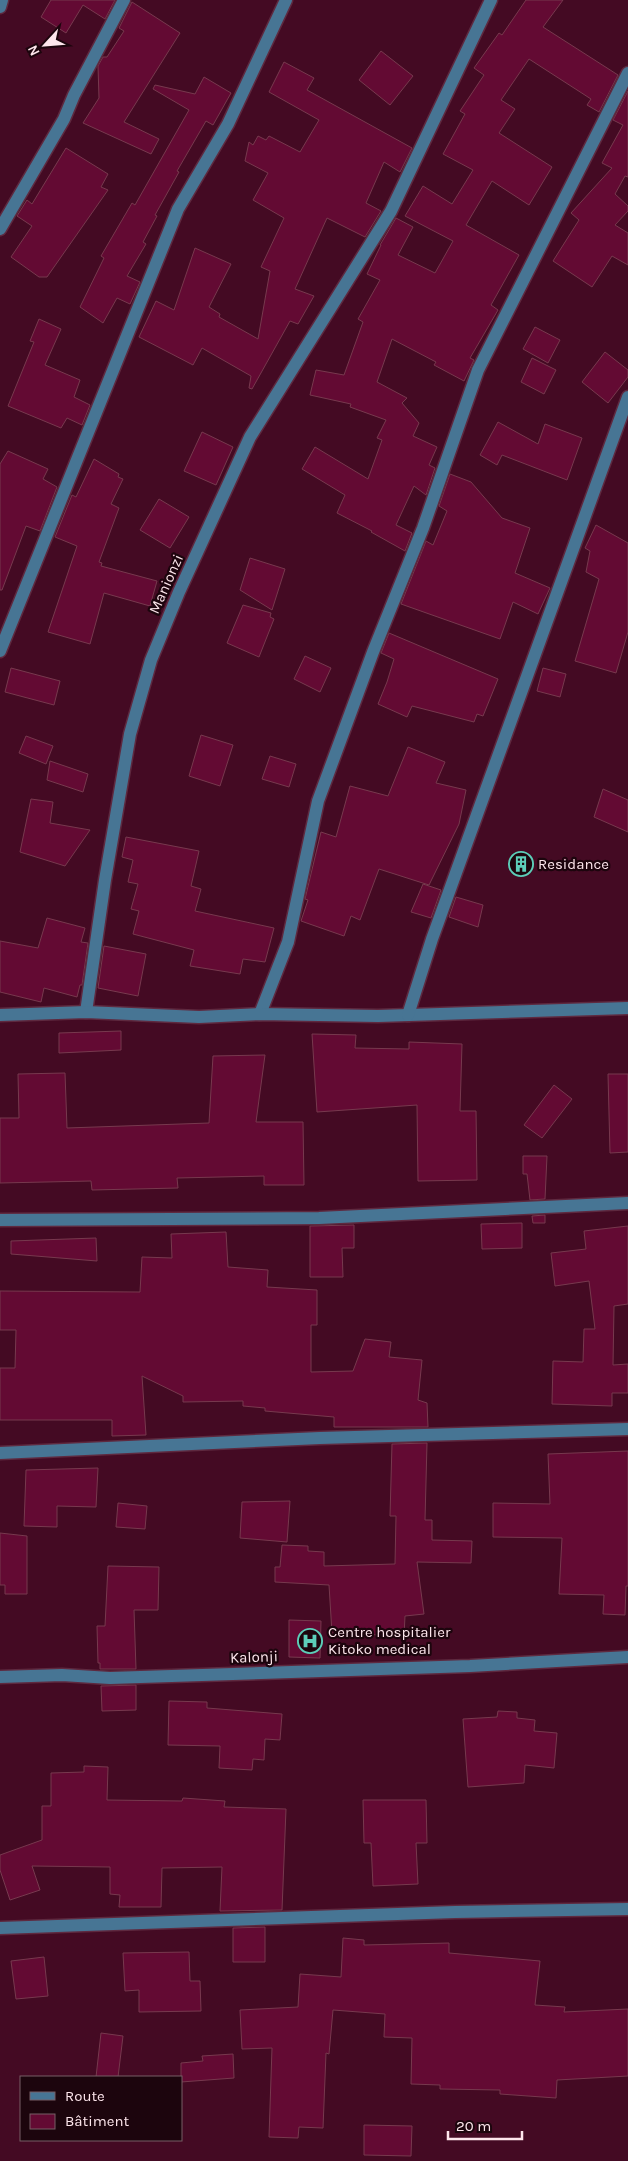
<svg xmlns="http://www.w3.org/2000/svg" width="628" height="2161" font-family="Karla,sans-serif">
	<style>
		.building { fill: #630a33; stroke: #77394e }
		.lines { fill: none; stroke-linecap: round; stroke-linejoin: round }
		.minor-casing { stroke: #5e293f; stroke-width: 15 }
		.minor { stroke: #477594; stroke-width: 12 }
		.labels { text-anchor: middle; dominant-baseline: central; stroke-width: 4.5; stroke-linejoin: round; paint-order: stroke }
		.street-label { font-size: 15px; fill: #fde6ec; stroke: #1c050d }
		.poi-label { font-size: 15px; fill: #fde6ec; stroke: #1c050d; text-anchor: start }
	</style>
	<rect width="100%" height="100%" fill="#440a23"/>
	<g class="building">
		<polygon points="51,0 115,0 105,19 83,5 66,33 41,17"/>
		<polygon points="526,0 563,0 543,27 618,75 599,112 587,105 591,99 529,59 501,100 515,109 499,133 552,167 529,205 492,181 466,225 519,255 491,305 498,310 470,358 474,360 464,381 434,365 436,362 392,339 377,382 407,398 402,403 419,423 413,436 437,447 429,465 435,468 426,495 414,486 396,525 412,533 405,551 371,532 372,531 337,513 345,495 302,469 315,447 368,479 382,440 377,438 386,420 350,407 351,404 310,395 316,370 344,375 363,322 358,319 380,280 367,274 381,245 380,245 396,218 413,227 398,255 435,273 453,241 405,216 423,186 452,204 473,170 443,154 465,114 460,111 484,75 474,68 499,33 502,35"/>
		<polygon points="132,2 180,33 124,122 159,139 151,154 83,123 99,98 98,66 103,57 107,57 124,31 119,28"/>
		<polygon points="381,51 413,76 390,105 359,80"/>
		<polygon points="284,62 314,78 307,90 412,148 400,172 384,162 366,203 381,211 365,237 327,218 295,289 314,296 298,324 290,321 252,389 249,388 251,376 202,348 193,365 139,337 156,301 174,310 195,248 231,264 209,307 220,314 219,317 258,339 270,271 261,267 284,218 253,200 268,173 245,161 249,142 253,145 258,136 266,140 269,136 300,152 319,120 269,92"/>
		<polygon points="204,77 231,93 213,125 206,121 177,171 179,172 155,215 157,216 143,242 146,244 127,276 140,282 130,304 117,298 103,323 80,307 104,258 101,256 132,203 135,205 189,110 153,89 155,85 195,94"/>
		<polygon points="628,91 628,177 625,176 615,194 628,206 628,211 615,225 628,233 628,265 612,256 592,287 553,261 579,220 571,213 612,168 602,163 623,125 613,120"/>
		<polygon points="66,148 108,174 101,187 108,190 47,277 39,277 11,257 32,226 17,216 27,200 32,204"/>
		<polygon points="39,319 61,329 45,365 80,380 74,397 90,405 82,425 67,418 61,428 8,406 34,342 30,341"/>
		<polygon points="535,327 560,340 548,363 523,349"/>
		<polygon points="605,352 628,370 628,377 608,403 582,382"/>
		<polygon points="532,358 556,370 544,394 521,382"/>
		<polygon points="498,422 538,444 545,424 582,438 567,480 502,455 497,465 480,455"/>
		<polygon points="202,432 233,447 216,485 184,471"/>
		<polygon points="8,451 48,469 43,479 57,487 40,531 26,526 2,590 0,590 0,464"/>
		<polygon points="94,459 119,474 118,477 123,479 111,504 119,508 99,562 102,563 101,566 157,581 150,606 104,593 90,644 48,632 77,546 55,537 72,495 76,497"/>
		<polygon points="450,474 471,482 502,518 530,528 515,573 550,588 538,614 513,602 500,639 401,604 426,541 433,545 447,511 439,506"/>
		<polygon points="159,499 189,517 170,548 140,530"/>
		<polygon points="596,525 628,543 628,632 616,673 575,661 599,579 586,572 590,551 585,548"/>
		<polygon points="250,558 285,569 272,610 240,590"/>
		<polygon points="243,605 271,613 270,617 274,619 259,657 227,643"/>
		<polygon points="389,633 498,679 483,716 477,714 474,722 412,706 407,717 378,704 387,682 394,659 381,653"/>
		<polygon points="305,656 331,668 320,692 294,679"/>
		<polygon points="11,668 60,681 54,705 5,692"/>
		<polygon points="543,668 566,674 560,697 537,691"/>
		<polygon points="201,735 233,745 220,786 189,776"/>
		<polygon points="26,736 53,746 46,764 19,753"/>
		<polygon points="408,747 445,762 436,783 466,790 459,824 429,885 379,869 360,920 351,916 344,936 301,921 308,900 305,899 321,832 336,837 350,786 388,796"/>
		<polygon points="270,756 296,764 289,787 262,779"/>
		<polygon points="50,761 88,774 83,792 47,780"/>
		<polygon points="603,789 628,800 628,832 594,817"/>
		<polygon points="31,799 53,802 50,823 90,830 65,866 20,852"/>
		<polygon points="126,837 199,851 191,886 201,889 195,911 274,928 265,962 243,959 240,974 190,966 194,950 133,934 139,911 131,909 138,884 128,882 133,860 122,857"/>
		<polygon points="423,884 441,890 431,918 411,912"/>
		<polygon points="456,897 483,905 478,927 449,917"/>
		<polygon points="47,918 85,928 81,942 88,943 82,985 80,985 77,997 44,988 41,1002 0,992 0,941 38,948"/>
		<polygon points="104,946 146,954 138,996 98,988"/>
		<polygon points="121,1031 121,1050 59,1053 59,1033"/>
		<polygon points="312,1034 356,1035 355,1048 409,1049 409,1042 462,1044 460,1111 476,1111 477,1180 418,1181 417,1105 317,1112"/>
		<polygon points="265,1055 256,1122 303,1122 304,1185 264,1185 264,1176 177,1178 178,1188 92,1190 91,1181 0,1183 0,1118 19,1118 18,1074 65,1073 67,1128 209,1123 213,1056"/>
		<polygon points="608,1074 628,1074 628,1152 610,1153"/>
		<polygon points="554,1085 572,1099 542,1138 524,1125"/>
		<polygon points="523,1156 547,1156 545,1199 530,1200 527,1174 523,1174"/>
		<polygon points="545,1215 545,1223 533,1223 532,1216"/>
		<polygon points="522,1223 522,1248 482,1249 481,1224"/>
		<polygon points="354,1225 354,1248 342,1248 343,1277 310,1277 310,1226"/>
		<polygon points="628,1226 628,1304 614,1306 613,1365 628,1364 628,1393 612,1393 612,1406 552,1404 553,1361 583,1362 584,1329 595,1329 589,1281 555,1286 551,1253 586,1249 584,1231"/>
		<polygon points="226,1232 228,1267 268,1270 267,1287 317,1290 317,1325 311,1325 311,1372 353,1371 365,1339 391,1342 389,1357 422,1360 418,1400 427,1403 428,1427 334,1427 334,1417 265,1411 265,1408 243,1406 243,1401 183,1402 183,1396 142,1376 146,1435 112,1436 112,1420 0,1420 0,1368 15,1368 16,1330 0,1330 0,1291 140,1292 142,1257 172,1258 171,1234"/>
		<polygon points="96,1238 97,1261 11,1254 11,1241"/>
		<polygon points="427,1443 425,1520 432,1520 432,1540 472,1541 471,1563 417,1562 424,1614 405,1616 404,1636 332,1633 329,1585 275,1582 275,1567 280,1567 282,1545 308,1546 308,1551 324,1552 324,1566 395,1564 396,1516 390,1516 392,1444"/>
		<polygon points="628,1451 628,1586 626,1586 625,1615 603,1614 604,1595 559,1594 562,1538 493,1537 493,1503 550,1504 548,1454"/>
		<polygon points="98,1468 96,1507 57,1506 57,1527 24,1526 26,1470"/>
		<polygon points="290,1501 287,1542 240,1538 242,1502"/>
		<polygon points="118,1503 147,1506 145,1529 116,1527"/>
		<polygon points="0,1533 27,1536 27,1594 5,1594 5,1585 0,1585"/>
		<polygon points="108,1566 159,1567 158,1610 134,1610 136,1669 100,1669 100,1663 98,1663 97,1626 105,1626"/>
		<polygon points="289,1620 321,1621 320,1658 289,1657"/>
		<polygon points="136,1685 136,1710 102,1711 101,1686"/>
		<polygon points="169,1701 207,1702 207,1708 282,1714 280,1740 265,1739 264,1760 253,1759 252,1770 219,1768 220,1746 168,1745"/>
		<polygon points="498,1711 517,1712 517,1718 535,1720 534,1731 557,1733 554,1768 525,1765 524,1783 468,1787 463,1719 497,1717"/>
		<polygon points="84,1766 108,1767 107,1800 182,1801 183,1798 225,1801 224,1807 286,1809 282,1910 220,1911 222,1867 162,1868 161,1907 119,1907 120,1895 110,1894 110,1867 32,1866 40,1890 10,1900 0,1870 0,1855 42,1840 42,1806 51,1806 51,1773 84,1772"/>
		<polygon points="363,1800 426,1800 427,1843 416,1843 418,1884 373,1886 371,1843 364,1843"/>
		<polygon points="265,1927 265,1962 233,1962 233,1928"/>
		<polygon points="343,1938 364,1940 364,1945 449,1943 449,1953 540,1961 535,2005 565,2007 564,2012 628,2009 628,2076 557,2080 556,2098 500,2094 500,2090 440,2089 440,2085 411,2084 412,2038 384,2037 385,2014 333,2010 329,2054 326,2053 323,2128 299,2127 298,2138 269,2137 272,2048 242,2049 240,2010 298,2007 300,1974 341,1977"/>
		<polygon points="189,1952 190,1981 200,1981 201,2011 139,2012 139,1990 125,1991 123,1953"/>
		<polygon points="44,1957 48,1996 16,1999 11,1961"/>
		<polygon points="101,2033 123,2036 118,2077 96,2077"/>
		<polygon points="233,2054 234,2078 181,2082 181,2063 203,2061 202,2056"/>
		<polygon points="364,2125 412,2126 411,2156 364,2155"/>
	</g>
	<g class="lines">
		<defs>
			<g id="minor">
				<polyline points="0,7 2,0"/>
				<polyline points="0,229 64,119 74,95 124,0"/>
				<polyline points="0,651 178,209 228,124 286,0"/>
				<polyline points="86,1012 105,880 130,734 151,660 179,592 250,437 391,211 491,0"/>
				<polyline points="260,1014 288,942 318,801 373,652 423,528 478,370 628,73"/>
				<polyline points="0,1015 86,1012 199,1017 260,1014 378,1016 628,1008"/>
				<polyline points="408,1015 432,939 628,397"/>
				<polyline points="0,1220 319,1218 628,1203"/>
				<polyline points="0,1453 320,1438 628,1429"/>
				<polyline points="0,1677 62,1675 110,1678 470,1666 628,1657"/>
				<polyline points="0,1928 455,1912 628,1909"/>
			</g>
		</defs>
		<use href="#minor" class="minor-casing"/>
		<use href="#minor" class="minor"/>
	</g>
	<defs>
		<symbol id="building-ring" viewBox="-11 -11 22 22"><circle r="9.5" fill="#1c050d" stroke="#5dceb9" stroke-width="1.5"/><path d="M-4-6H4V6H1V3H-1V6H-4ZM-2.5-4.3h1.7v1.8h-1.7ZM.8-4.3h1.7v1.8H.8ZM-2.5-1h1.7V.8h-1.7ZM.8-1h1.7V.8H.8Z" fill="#5dceb9"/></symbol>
		<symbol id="hospital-ring" viewBox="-11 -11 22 22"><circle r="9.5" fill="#1c050d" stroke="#5dceb9" stroke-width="1.5"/><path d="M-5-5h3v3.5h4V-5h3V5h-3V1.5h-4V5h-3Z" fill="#5dceb9"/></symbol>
	</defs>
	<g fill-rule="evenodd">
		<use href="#building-ring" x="507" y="850" width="28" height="28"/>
		<use href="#hospital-ring" x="296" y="1627" width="28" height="28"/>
	</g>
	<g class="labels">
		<g class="street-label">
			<text transform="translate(166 584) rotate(-66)">Manionzi</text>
			<text transform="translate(254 1657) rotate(-2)">Kalonji</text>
		</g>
		<g class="poi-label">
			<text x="538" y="864">Residance</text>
			<text x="328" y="1632">Centre hospitalier<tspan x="328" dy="17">Kitoko medical</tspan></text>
		</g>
	</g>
	<rect x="20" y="2076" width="162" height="65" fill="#1c050d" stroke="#765f66"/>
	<rect x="30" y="2092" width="25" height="8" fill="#477594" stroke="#765f66"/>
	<text x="65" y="2101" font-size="15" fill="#fde6ec">Route</text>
	<rect x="30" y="2114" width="25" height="15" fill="#630a33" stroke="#765f66"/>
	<text x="65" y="2126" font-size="15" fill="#fde6ec">Bâtiment</text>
	<g transform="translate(45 45) rotate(244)" stroke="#1c050d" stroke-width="4" paint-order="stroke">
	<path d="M0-4L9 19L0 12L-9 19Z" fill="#fde6ec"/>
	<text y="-8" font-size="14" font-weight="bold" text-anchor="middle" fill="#fde6ec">N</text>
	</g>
	<path d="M448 2131v8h74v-8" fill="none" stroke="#fde6ec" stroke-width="2.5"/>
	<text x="456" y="2131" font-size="15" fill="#fde6ec" stroke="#1c050d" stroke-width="4" paint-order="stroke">20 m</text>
</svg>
